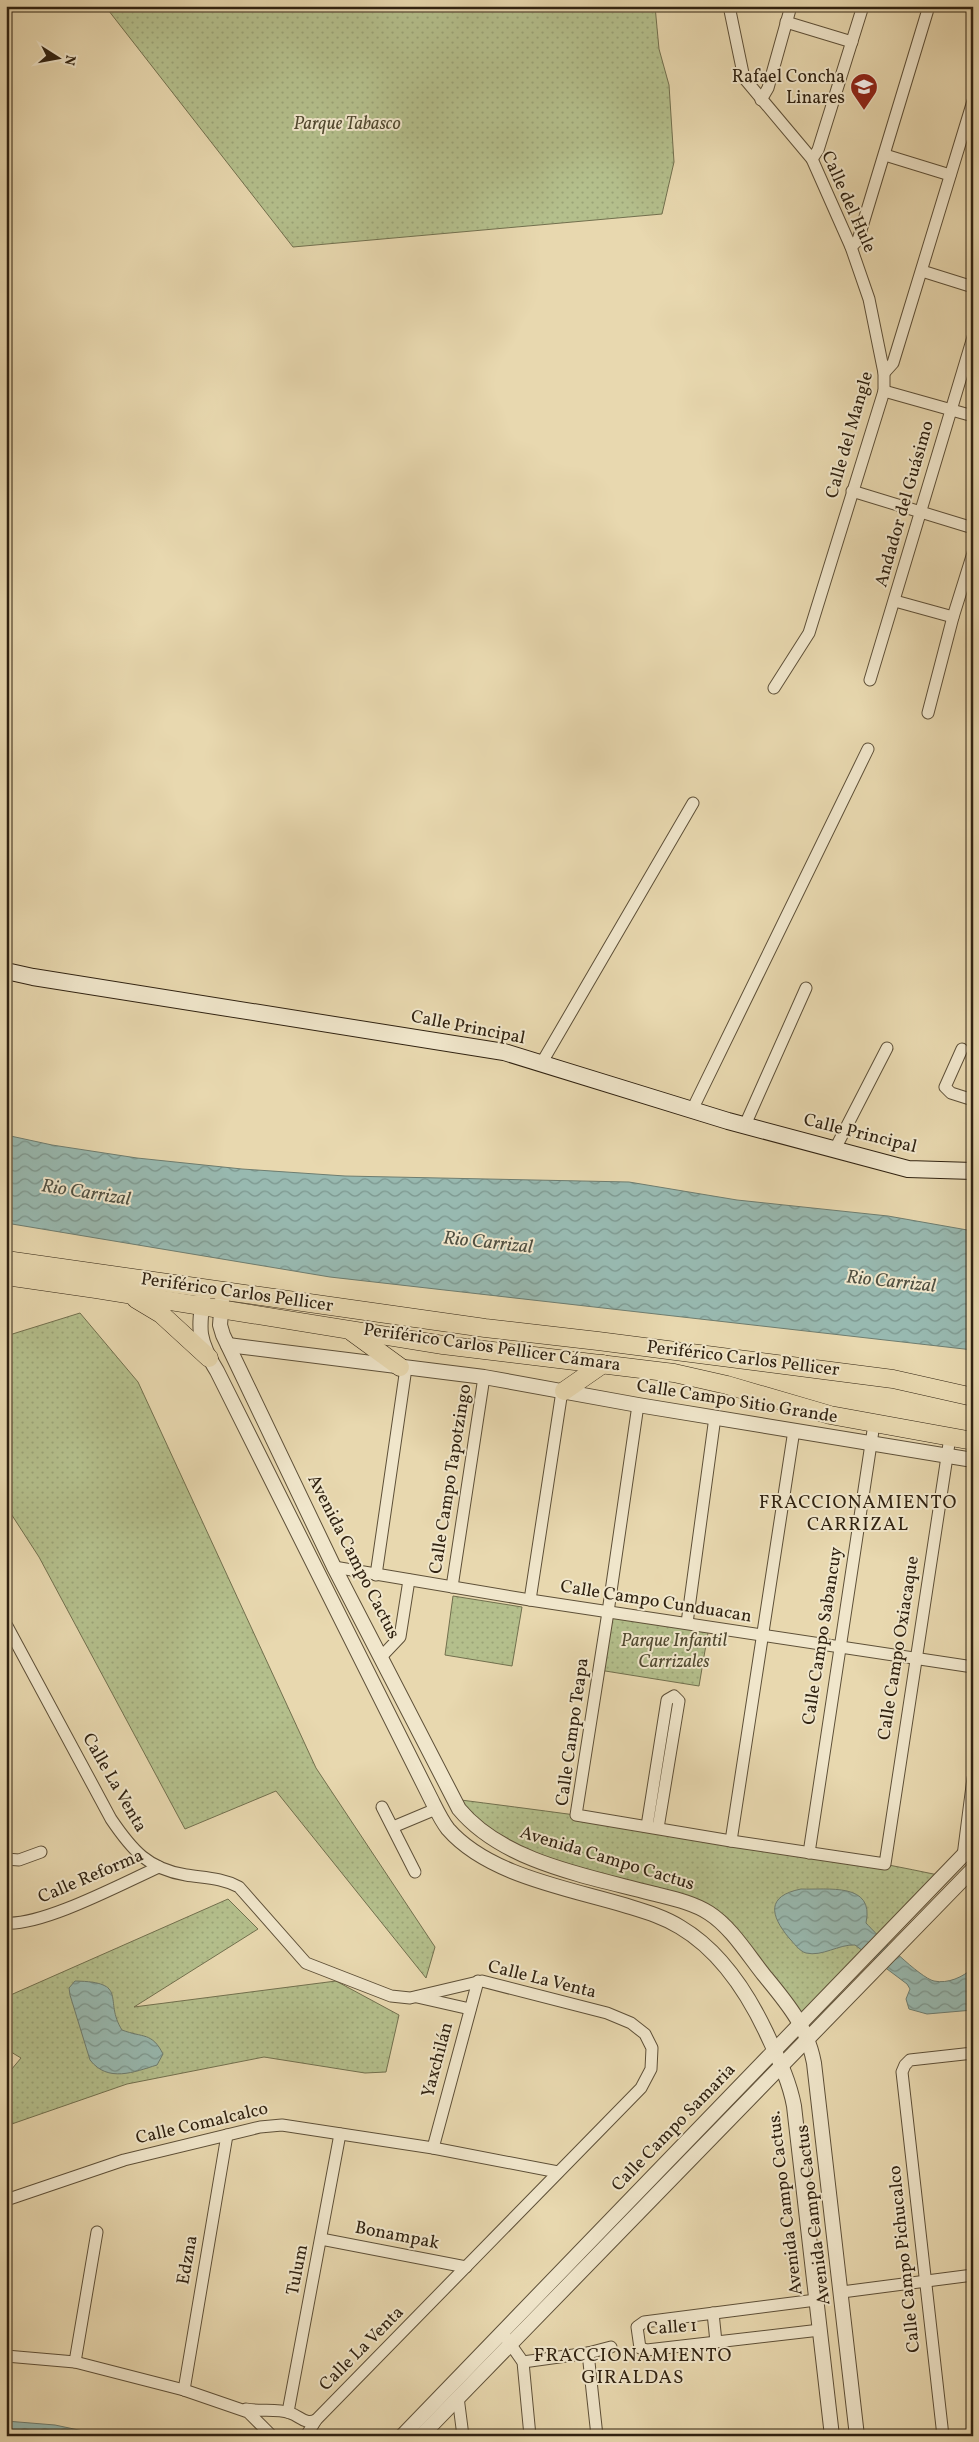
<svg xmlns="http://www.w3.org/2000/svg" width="979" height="2442" font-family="Vollkorn,serif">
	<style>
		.green { fill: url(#green-dots); stroke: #72704e }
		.water { fill: url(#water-waves); stroke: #6e7d70 }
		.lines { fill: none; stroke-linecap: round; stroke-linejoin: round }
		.minor-casing { stroke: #5e5038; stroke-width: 13 }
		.tertiary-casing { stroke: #5e5038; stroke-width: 16 }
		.secondary-casing { stroke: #302211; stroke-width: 18 }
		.primary-casing { stroke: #302211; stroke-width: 19 }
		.minor { stroke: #f0e6cb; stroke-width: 11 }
		.tertiary { stroke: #f0e6cb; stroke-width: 14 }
		.secondary { stroke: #f0e6cb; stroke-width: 16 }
		.primary { stroke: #e8d8af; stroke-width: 18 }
		.labels { text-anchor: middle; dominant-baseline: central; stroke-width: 4; stroke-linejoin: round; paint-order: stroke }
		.poi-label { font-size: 18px; fill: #302211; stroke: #f0e6cb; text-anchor: end }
		.park-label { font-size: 18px; font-style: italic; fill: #514930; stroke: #f0e6cb }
		.street-label { font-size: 18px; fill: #302211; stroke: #f0e6cb }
		.water-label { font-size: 19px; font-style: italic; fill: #4f4f41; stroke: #f0e6cb }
		.neighbourhood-label { font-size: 19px; letter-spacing: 1px; fill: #302211; stroke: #f0e6cb }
	</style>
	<defs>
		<pattern id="green-dots" width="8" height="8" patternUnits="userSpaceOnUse" patternTransform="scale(1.25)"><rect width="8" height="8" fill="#b4bf8c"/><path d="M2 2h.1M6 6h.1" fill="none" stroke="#9ba478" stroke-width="1.8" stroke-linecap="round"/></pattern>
		<pattern id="water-waves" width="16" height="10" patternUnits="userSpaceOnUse" patternTransform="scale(1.25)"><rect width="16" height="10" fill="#98b9b0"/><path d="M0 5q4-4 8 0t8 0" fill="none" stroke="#7c968e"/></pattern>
	</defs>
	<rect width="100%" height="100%" fill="#e8d8af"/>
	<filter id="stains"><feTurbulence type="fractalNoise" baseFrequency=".004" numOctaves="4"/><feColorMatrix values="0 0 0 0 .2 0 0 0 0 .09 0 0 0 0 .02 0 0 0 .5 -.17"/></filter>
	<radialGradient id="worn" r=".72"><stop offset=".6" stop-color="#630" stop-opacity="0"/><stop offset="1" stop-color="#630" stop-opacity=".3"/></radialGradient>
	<g class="green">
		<polygon points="105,6 655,6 659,49 669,85 674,162 662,214 293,247"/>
		<polygon points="80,1313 138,1382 316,1768 435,1947 426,1978 276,1791 185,1829 39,1557 6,1506 6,1336"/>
		<polygon points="453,1596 522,1607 512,1666 445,1655"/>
		<polygon points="608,1612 709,1627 699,1686 599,1670"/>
		<path d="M453,1799C617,1820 782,1842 943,1876L801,2023L714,1917L517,1853Z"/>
		<polygon points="228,1899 258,1929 134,2007 336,1981 399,2015 386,2072 365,2073 264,2057 127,2084 6,2126 6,2076 21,2058 6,2049 6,1997"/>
	</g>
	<g class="water">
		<polygon points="6,1135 52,1145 137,1158 242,1169 345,1176 629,1182 737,1200 888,1216 973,1231 973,1350 330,1277 6,1223"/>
		<path d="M801,1889C828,1890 875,1882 866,1923C877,1935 920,1978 934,1981C948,1984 963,1977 973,1968V2010L927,2014L909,2009L906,1999L910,1989L907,1984L855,1945C839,1944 822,1957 806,1953C799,1951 794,1943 789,1938C770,1915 766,1896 801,1889Z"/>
		<path d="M75,1981C130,1982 103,2000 122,2030C143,2038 152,2032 163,2054L157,2065C134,2072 108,2083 90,2060L70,1995L69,1988Z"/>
		<polygon points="6,2421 55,2425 107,2436 6,2436"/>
	</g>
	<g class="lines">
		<defs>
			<g id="minor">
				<polyline points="729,6 744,78 812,159 851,247 869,299 884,373 884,391 809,633 774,688"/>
				<polyline points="786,22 852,42"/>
				<polyline points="761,100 768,88 791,6"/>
				<polyline points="885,155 950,175"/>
				<polyline points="812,159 818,150 863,6"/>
				<polyline points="851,247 858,240 929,6"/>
				<polyline points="922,271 973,287"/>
				<polyline points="884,373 893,363 973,101"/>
				<polyline points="884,391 973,416"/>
				<polyline points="852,491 973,528"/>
				<polyline points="895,601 953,617"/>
				<polyline points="870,680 973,337"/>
				<polyline points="928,713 953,617 973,553"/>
				<polyline points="962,1049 945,1087 951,1093 973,1100"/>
				<polyline points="541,1064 693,803"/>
				<polyline points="692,1110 868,749"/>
				<polyline points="745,1125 806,988"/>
				<polyline points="835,1149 887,1048"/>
				<polyline points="638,1405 608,1612 576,1815 731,1841 885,1864 950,1437"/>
				<polyline points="334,1567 530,1600 973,1667"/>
				<polyline points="376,1575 406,1368"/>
				<polyline points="452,1587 484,1377"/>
				<polyline points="530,1600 562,1391"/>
				<polyline points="687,1623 715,1417"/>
				<path d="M6,1624L111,1819C132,1850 148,1869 186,1875C205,1878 222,1878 239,1887L306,1963L391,1996L410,1998L482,1981L607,2013L631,2023L645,2034L652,2048L651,2069L641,2088L316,2420L306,2436"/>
				<polyline points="382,1656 400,1637 409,1580"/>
				<polyline points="382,1807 415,1872"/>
				<polyline points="647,1826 667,1700 674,1696 679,1701 658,1828"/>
				<polyline points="393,1827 436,1809"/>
				<polyline points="731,1841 794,1430"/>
				<polyline points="809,1853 874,1424"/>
				<polyline points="963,1856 973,1778"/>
				<polyline points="6,1859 19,1860 41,1852"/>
				<path d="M6,1923C43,1926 123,1883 159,1867"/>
				<polyline points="417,1997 470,2009"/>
				<polyline points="433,2148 478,1981"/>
				<polyline points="6,2200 124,2160 260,2127 282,2125 433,2148 558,2172"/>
				<polyline points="321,2239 466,2267"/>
				<polyline points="842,2292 973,2275"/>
				<polyline points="816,2300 644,2322 637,2327 640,2348 647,2350 820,2330"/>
				<polyline points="713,2313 716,2342"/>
				<polyline points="506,2338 523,2362 530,2436"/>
				<polyline points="588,2353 597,2436"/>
				<polyline points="6,2356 75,2362 184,2390 248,2412 272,2436"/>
				<polyline points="75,2362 97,2232"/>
				<polyline points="523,2362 588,2353 611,2347"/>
				<polyline points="184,2390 227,2135"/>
				<polyline points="458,2397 463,2436"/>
				<path d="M246,2409C261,2412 276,2408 290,2413C300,2416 305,2425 316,2420"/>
				<polyline points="288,2412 340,2134"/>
				<polyline points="943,2436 902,2072 905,2065 910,2060 973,2053"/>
			</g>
			<g id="tertiary">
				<path d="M204,1290C199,1328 196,1337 217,1371L431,1799C436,1809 441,1820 448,1829C488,1875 567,1888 624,1905C643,1911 662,1916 680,1927C719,1950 747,1992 766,2032C777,2056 789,2079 794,2106L832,2436"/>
				<path d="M222,1300L220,1325L223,1335L334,1567L459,1809C503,1862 587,1876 651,1893C670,1898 692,1902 709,1913C731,1927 748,1955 764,1975C787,2003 807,2026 814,2063L857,2436"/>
				<polyline points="228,1345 484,1377 638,1405 973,1460"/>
				<polyline points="402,2436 973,1845"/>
				<polyline points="421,2436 973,1869"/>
			</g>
			<polyline id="secondary" points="6,971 33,977 504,1052 728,1121 908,1169 973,1171"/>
			<g id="primary">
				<polyline points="6,1260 485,1328 598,1341 893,1379 973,1397"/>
				<polyline points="6,1276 96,1289 443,1345 674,1373 727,1385 830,1415 973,1441"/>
				<polyline points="136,1299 161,1314 209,1358"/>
				<polyline points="352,1332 400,1367"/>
				<polyline points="564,1391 603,1364"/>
			</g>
		</defs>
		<use href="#minor" class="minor-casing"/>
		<use href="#tertiary" class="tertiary-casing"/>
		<use href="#secondary" class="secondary-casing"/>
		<use href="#primary" class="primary-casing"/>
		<use href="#minor" class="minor"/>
		<use href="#tertiary" class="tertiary"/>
		<use href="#secondary" class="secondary"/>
		<use href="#primary" class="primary"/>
	</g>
	<defs>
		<symbol id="school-pin" viewBox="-11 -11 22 30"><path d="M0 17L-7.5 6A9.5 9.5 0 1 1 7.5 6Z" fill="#8f2418" stroke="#f0e6cb"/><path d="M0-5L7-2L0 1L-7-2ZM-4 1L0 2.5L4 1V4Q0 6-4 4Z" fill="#fff"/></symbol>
	</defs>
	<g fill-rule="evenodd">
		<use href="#school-pin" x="848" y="71" width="32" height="43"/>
	</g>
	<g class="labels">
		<g class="poi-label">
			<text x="845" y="77">Rafael Concha<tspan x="845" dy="21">Linares</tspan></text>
		</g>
		<g class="park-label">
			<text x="347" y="124">Parque Tabasco</text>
			<text x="674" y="1641">Parque Infantil<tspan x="674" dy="21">Carrizales</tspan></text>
		</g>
		<g class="street-label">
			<text transform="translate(848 202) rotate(66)">Calle del Hule</text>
			<text transform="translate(850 435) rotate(-74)">Calle del Mangle</text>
			<text transform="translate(905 504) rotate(-74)">Andador del Guásimo</text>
			<text transform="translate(468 1028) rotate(11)">Calle Principal</text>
			<text transform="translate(860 1134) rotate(14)">Calle Principal</text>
			<text transform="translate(237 1293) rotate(8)">Periférico Carlos Pellicer</text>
			<text transform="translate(492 1348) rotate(8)">Periférico Carlos Pellicer Cámara</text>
			<text transform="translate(743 1359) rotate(7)">Periférico Carlos Pellicer</text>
			<text transform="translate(737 1402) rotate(9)">Calle Campo Sitio Grande</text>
			<text transform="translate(451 1479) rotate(-81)">Calle Campo Tapotzingo</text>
			<text transform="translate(353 1557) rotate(63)">Avenida Campo Cactus</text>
			<text transform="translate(656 1602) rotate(9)">Calle Campo Cunduacan</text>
			<text transform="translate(823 1636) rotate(-81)">Calle Campo Sabancuy</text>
			<text transform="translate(899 1648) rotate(-81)">Calle Campo Oxiacaque</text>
			<text transform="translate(573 1732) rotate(-82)">Calle Campo Teapa</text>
			<text transform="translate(114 1783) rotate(60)">Calle La Venta</text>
			<text transform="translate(607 1859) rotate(17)">Avenida Campo Cactus</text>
			<text transform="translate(91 1877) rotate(-23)">Calle Reforma</text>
			<text transform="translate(542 1980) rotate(14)">Calle La Venta</text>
			<text transform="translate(438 2060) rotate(-75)">Yaxchilán</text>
			<text transform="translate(202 2124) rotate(-13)">Calle Comalcalco</text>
			<text transform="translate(674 2128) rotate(-46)">Calle Campo Samaria</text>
			<text transform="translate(786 2203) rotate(-97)">Avenida Campo Cactus.</text>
			<text transform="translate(814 2215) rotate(-97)">Avenida Campo Cactus</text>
			<text transform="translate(397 2236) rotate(11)">Bonampak</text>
			<text transform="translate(905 2259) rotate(-96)">Calle Campo Pichucalco</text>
			<text transform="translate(188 2260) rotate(-80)">Edzna</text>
			<text transform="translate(298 2270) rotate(-79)">Tulum</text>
			<text transform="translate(672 2328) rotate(-4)">Calle 1</text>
			<text transform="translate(362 2349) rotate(-45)">Calle La Venta</text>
		</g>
		<g class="water-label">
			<text transform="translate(86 1193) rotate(9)">Rio Carrizal</text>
			<text transform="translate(488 1243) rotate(6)">Rio Carrizal</text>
			<text transform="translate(891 1282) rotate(6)">Rio Carrizal</text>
		</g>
		<g class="neighbourhood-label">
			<text x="858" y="1503">FRACCIONAMIENTO<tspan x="858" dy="22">CARRIZAL</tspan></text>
			<text x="633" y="2356">FRACCIONAMIENTO<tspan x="633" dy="22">GIRALDAS</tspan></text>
		</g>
	</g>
	<rect width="979" height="2442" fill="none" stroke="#e8d8af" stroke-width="25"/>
	<rect x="8" y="8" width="964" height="2427" fill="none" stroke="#302211" stroke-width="2.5"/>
	<rect x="12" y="12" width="954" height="2417" fill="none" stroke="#302211"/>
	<g transform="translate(58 58) rotate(101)" stroke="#f0e6cb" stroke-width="4" paint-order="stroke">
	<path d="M0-4L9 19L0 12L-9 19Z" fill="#302211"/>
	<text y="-8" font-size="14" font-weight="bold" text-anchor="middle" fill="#302211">N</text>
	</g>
	<rect width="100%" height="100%" filter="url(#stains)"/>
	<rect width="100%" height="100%" fill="url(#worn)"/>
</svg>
